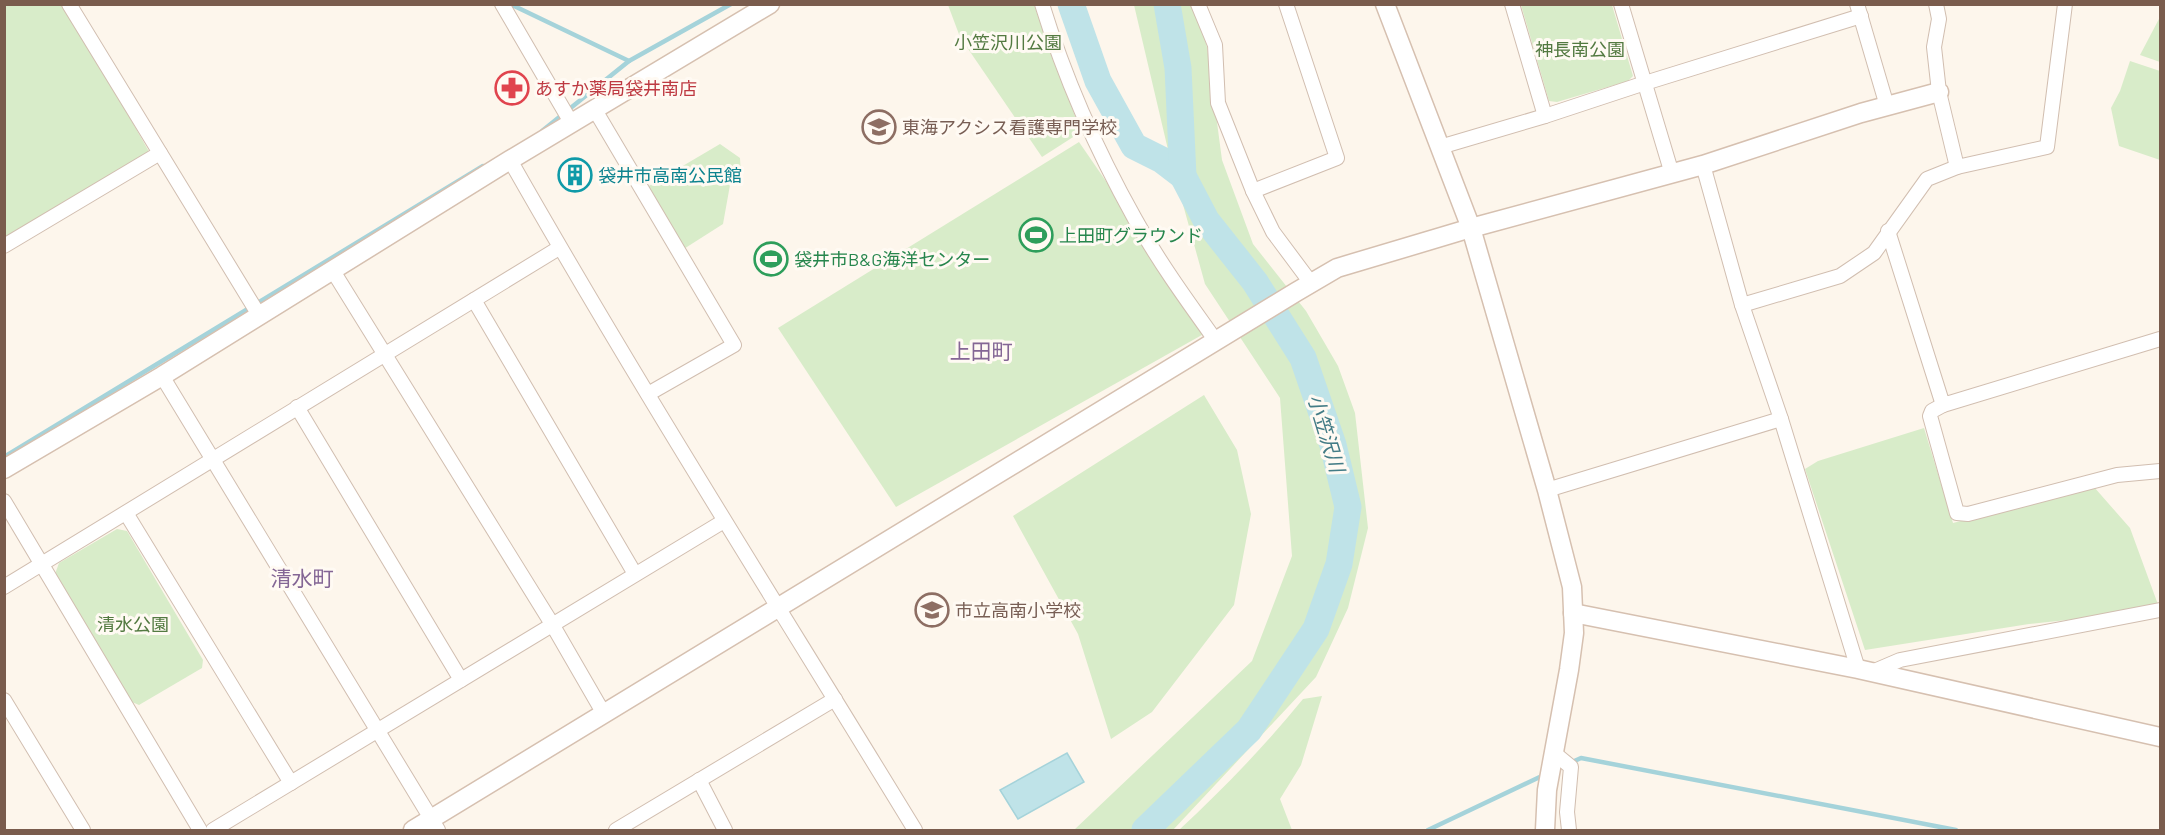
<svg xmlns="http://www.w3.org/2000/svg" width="2165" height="835" font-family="Barlow,'Noto Sans JP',sans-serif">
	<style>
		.green { fill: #d8ecc9 }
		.water { fill: #bfe3e8; stroke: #a5d3da; stroke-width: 1.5 }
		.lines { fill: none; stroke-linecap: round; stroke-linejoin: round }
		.stream { stroke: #a5d3da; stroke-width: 4.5 }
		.river { stroke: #bfe3e8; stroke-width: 27 }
		.street-casing { stroke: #d1beb0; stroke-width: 16 }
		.secondary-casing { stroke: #d6c0b0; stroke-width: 21 }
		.street { stroke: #fff; stroke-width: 14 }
		.secondary { stroke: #fff; stroke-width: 18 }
		.labels { text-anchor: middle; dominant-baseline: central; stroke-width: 6; stroke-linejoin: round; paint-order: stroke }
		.park-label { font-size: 18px; fill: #537a41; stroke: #fffaf3 }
		.health-label { font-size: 18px; fill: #be3a42; stroke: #fffaf3; text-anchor: start }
		.education-label { font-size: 18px; fill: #785e54; stroke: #fffaf3; text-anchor: start }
		.culture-label { font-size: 18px; fill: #0d838f; stroke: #fffaf3; text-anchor: start }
		.leisure-label { font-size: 18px; fill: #27864d; stroke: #fffaf3; text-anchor: start }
		.water-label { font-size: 20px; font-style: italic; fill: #437c86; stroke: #fffaf3 }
		.quarter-label { font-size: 21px; fill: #846695; stroke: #fffaf3 }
	</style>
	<rect width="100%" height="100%" fill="#fdf6ec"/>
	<g class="green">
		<polygon points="5,5 66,5 152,157 5,237"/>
		<polygon points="948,5 1034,5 1081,132 1042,157 960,37"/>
		<polygon points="1134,5 1196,5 1207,47 1222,160 1253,244 1306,311 1338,366 1355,413 1368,528 1348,608 1316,677 1173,830 1074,830 1252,661 1292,556 1280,398 1205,284 1169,154"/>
		<polygon points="1521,5 1612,5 1633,76 1628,81 1557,102 1549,101"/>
		<polygon points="2160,17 2160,62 2140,55"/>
		<polygon points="2130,61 2160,71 2160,160 2119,146 2111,108 2120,91"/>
		<polygon points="1079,142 1209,331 896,507 778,328"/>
		<polygon points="720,144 740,158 741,176 730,185 723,224 679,252 642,190"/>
		<polygon points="1204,395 1237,450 1251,514 1234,605 1152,712 1111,739 1078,634 1013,516"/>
		<polygon points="1924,428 1953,523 2094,487 2130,528 2160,610 2029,624 1865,650 1805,469 1818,461"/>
		<polygon points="117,529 127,531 203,660 202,668 139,705 132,702 55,574 59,563"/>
		<path d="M1322,696L1301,765L1280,799L1292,830H1179C1223,789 1265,746 1303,699Z"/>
	</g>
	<polygon class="water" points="1067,753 1084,782 1018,819 1000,790"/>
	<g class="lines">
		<g class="stream">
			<polyline points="510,4 629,61"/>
			<polyline points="542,131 629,61 731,4"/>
			<polyline points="4,457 483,166"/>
			<polyline points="1570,763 1581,758 1956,830"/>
			<polyline points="1428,830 1544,775"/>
		</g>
		<g class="river">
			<polyline points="1071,4 1098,81 1134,146 1162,160 1183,176"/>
			<polyline points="1145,830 1249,730 1316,629 1339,564 1348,507 1333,445 1303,358 1255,282 1206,220 1183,176 1178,68 1167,4"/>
		</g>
		<defs>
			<g id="street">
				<polyline points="69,4 259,315"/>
				<polyline points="502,4 572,124"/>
				<path d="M1042,4C1065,79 1097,151 1135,219C1159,262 1188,302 1216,341"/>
				<polyline points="1198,4 1215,45 1218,103 1253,191 1273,232 1311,283"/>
				<polyline points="1512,4 1545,116 1645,83 1861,16"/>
				<polyline points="1621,4 1672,174"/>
				<polyline points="1857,4 1887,106"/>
				<polyline points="1936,4 1939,19 1934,47 1939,92 1957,167"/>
				<polyline points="595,110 734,345 648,394"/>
				<polyline points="1440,147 1545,116"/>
				<path d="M510,160C639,387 779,607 915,830"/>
				<polyline points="1703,165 1742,305 1781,419 1858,669"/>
				<polyline points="1253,191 1337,158 1286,4"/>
				<polyline points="1888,231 1943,405 2160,339"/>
				<polyline points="4,246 160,153"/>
				<polyline points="333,271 552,624 604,714"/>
				<polyline points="474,300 635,574"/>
				<polyline points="1742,305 1840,276 1874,253 1927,179 1957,167 2047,147 2065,4"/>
				<polyline points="162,376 438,830"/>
				<polyline points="1943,405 1932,411 1930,416 1957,513 1968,514 2117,475 2160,471"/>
				<polyline points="297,407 461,680"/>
				<polyline points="1547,490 1781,419"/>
				<polyline points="4,501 200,830"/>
				<polyline points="126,513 291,783"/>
				<polyline points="4,587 559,248"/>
				<polyline points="1872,672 1900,660 2160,610"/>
				<polyline points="4,700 83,830"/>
				<polyline points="1554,753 1571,767 1567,812 1569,830"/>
				<polyline points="699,780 725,830"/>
				<polyline points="213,830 724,521"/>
				<polyline points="616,830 835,699"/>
			</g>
			<g id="secondary">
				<polyline points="1385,4 1471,228 1547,490 1572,587 1574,633 1569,670 1547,790 1545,830"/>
				<polyline points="4,469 162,376 510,160 770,4"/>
				<polyline points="1573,613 1858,669 2160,737"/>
				<polyline points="413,830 1296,292 1337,268 1471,228 1703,165 1861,113 1939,92"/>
			</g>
		</defs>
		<use href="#street" class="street-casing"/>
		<use href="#secondary" class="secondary-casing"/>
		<use href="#street" class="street"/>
		<use href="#secondary" class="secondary"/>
	</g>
	<defs>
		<symbol id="pharmacy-ring" viewBox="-11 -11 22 22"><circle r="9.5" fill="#fffaf3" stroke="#e0444e" stroke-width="1.5"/><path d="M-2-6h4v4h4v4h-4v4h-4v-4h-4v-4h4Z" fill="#e0444e"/></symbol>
		<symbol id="university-ring" viewBox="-11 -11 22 22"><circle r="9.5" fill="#fffaf3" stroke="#8d6e63" stroke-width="1.5"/><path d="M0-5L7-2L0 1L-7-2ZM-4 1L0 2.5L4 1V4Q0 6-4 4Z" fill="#8d6e63"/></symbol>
		<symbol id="building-ring" viewBox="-11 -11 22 22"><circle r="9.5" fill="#fffaf3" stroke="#0f9aa8" stroke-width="1.5"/><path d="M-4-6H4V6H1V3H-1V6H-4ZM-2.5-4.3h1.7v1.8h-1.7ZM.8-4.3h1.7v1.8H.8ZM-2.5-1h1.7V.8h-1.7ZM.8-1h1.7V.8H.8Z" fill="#0f9aa8"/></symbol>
		<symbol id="stadium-ring" viewBox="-11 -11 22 22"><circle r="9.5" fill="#fffaf3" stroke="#2e9e5b" stroke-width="1.5"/><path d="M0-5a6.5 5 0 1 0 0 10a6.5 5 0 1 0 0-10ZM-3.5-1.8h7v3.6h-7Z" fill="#2e9e5b"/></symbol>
		<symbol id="school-ring" viewBox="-11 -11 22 22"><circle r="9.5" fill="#fffaf3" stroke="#8d6e63" stroke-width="1.5"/><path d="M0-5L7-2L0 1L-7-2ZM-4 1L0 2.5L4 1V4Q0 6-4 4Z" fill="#8d6e63"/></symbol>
	</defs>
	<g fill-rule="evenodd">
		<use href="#pharmacy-ring" x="493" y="69" width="38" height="38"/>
		<use href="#university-ring" x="860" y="108" width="38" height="38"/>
		<use href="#building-ring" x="556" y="156" width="38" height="38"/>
		<use href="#stadium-ring" x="1017" y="216" width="38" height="38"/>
		<use href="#stadium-ring" x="752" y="240" width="38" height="38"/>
		<use href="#school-ring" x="913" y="591" width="38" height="38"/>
	</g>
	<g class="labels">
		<g class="park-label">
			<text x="1008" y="42">小笠沢川公園</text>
			<text x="1580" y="49">神長南公園</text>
			<text x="133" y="624">清水公園</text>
		</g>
		<g class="health-label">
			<text x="535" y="88">あすか薬局袋井南店</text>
		</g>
		<g class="education-label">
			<text x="902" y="127">東海アクシス看護専門学校</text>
			<text x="955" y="610">市立高南小学校</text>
		</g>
		<g class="culture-label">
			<text x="598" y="175">袋井市高南公民館</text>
		</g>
		<g class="leisure-label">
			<text x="1059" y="235">上田町グラウンド</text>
			<text x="794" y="259">袋井市B&amp;G海洋センター</text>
		</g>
		<g class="water-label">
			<text transform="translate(1327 433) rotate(73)">小笠沢川</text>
		</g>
		<g class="quarter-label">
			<text x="981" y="350">上田町</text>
			<text x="302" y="577">清水町</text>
		</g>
	</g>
	<rect width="2165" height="835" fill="none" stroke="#7a5c4d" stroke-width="12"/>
</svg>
